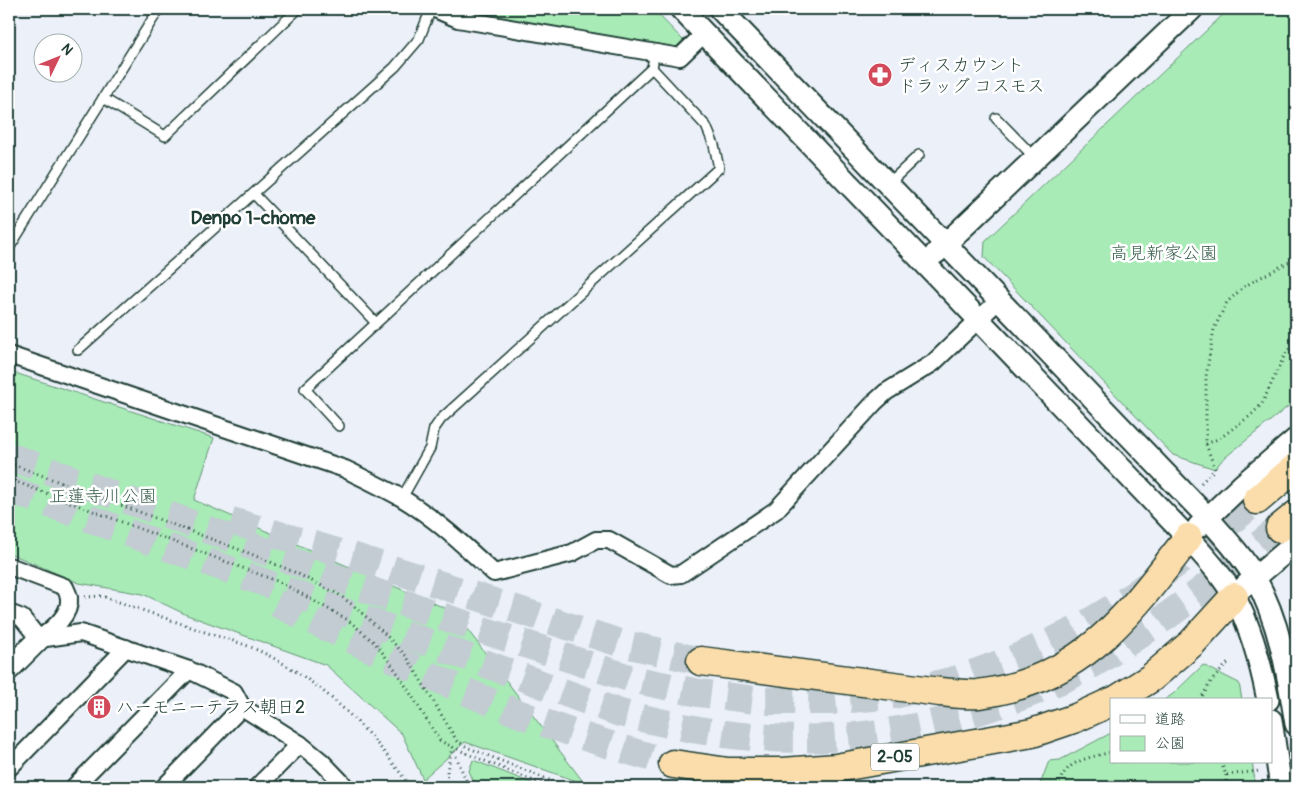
<svg xmlns="http://www.w3.org/2000/svg" width="1305" height="796" font-family="Pangolin,'Klee One',sans-serif">
	<style>
		.green { fill: #a8ebb6; stroke: #649475 }
		.lines { fill: none; stroke-linecap: round; stroke-linejoin: round }
		.motorway-tunnel { stroke: #c2ccd2; stroke-width: 28; stroke-dasharray: 28 14; stroke-linecap: butt }
		.service-casing { stroke: #1f3d34; stroke-width: 12 }
		.minor-casing { stroke: #1f3d34; stroke-width: 20 }
		.tertiary-casing { stroke: #1f3d34; stroke-width: 25 }
		.motorway-casing { stroke: #1f3d34; stroke-width: 31 }
		.path { stroke: #1f3d34; stroke-width: 3; stroke-dasharray: 1 4; stroke-linecap: butt }
		.service { stroke: #fff; stroke-width: 9 }
		.minor { stroke: #fff; stroke-width: 16 }
		.tertiary { stroke: #fff; stroke-width: 21 }
		.motorway { stroke: #fbddab; stroke-width: 28 }
		.labels { text-anchor: middle; dominant-baseline: central; stroke-width: 5; stroke-linejoin: round; paint-order: stroke }
		.shield { fill: #fff; stroke: #627771; stroke-width: 1 }
		.shield-label { font-size: 16px; font-weight: bold; fill: #1f3d34 }
		.poi-label { font-size: 18px; fill: #1f3d34; stroke: #fff; text-anchor: start }
		.park-label { font-size: 18px; fill: #3a604e; stroke: #fff }
		.neighbourhood-label { font-size: 19px; font-weight: bold; fill: #1f3d34; stroke: #fff }
	</style>
	<rect width="100%" height="100%" fill="#ebf0f9"/>
	<filter id="ink" filterUnits="userSpaceOnUse"><feTurbulence type="fractalNoise" baseFrequency=".02" numOctaves="2"/><feDisplacementMap in="SourceGraphic" scale="10" xChannelSelector="R" yChannelSelector="G"/><feConvolveMatrix kernelMatrix="1 2 1 2 8 2 1 2 1" color-interpolation-filters="sRGB"/></filter>
	<g filter="url(#ink)">
		<g class="green">
			<polygon points="450,9 653,9 683,40 676,47"/>
			<polygon points="1229,9 1296,9 1296,400 1222,460 1215,469 1173,455 984,257 985,241"/>
			<polygon points="9,371 214,438 194,500 454,612 585,784 465,742 423,779 402,734 326,665 187,615 143,594 79,583 9,553"/>
			<polygon points="1203,665 1239,683 1242,700 1164,700 1173,694"/>
			<polygon points="1111,733 1111,762 1252,762 1256,787 1039,787 1049,761 1060,760"/>
			<polygon points="473,760 539,786 542,787 476,787 469,771"/>
		</g>
		<g class="lines">
			<g class="motorway-tunnel">
				<polyline points="9,456 434,614 632,679 699,693 763,701 830,701 894,695 958,679 1016,658 1074,631 1128,599 1194,551 1257,500"/>
				<path d="M9,489L620,713C664,723 708,734 754,737C869,746 992,718 1093,664C1105,657 1117,649 1128,642C1182,608 1230,568 1280,528"/>
				<polyline points="231,521 358,558 620,643 701,661"/>
				<path d="M276,603C350,639 424,674 500,706C556,729 616,747 673,764"/>
			</g>
			<defs>
				<g id="service">
					<polyline points="103,98 165,136 298,9"/>
					<polyline points="996,118 1035,158"/>
					<polyline points="888,184 919,155"/>
					<polyline points="254,194 376,323"/>
					<polyline points="9,248 159,9"/>
					<polyline points="78,350 395,67 419,39 431,9"/>
					<polyline points="339,426 305,389 652,68 653,62"/>
					<polyline points="402,498 430,448 434,429 441,419 719,168 714,145 706,126 652,68"/>
				</g>
				<g id="minor">
					<polyline points="435,9 458,19 680,57 705,33"/>
					<path d="M9,355L345,469C363,478 382,487 400,497C435,518 465,546 494,573L572,553L596,540H609L671,575L681,574L776,510L875,402L886,392L933,363L999,300"/>
					<path d="M9,566L65,587C66,590 69,595 69,598C71,616 51,630 39,639"/>
					<polyline points="9,613 22,618 39,639 81,633 189,670 234,692 242,707 300,744 322,762 346,787"/>
					<polyline points="9,768 126,648"/>
					<polyline points="74,787 189,670"/>
					<polyline points="164,787 242,707"/>
					<polyline points="257,787 300,744"/>
				</g>
				<g id="tertiary">
					<path d="M681,9L1188,538C1205,557 1223,576 1235,598C1252,629 1261,665 1268,700"/>
					<path d="M720,9L1207,517C1224,537 1242,555 1255,578C1280,622 1288,675 1296,724"/>
					<polyline points="936,253 1192,9"/>
					<polyline points="1198,527 1242,485 1296,439"/>
					<polyline points="1245,586 1296,543"/>
					<polyline points="9,669 39,639"/>
					<polyline points="1271,720 1281,787"/>
				</g>
				<g id="motorway">
					<polyline points="1257,500 1296,467"/>
					<polyline points="1280,528 1296,515"/>
					<path d="M701,661L940,692C952,693 966,695 978,694C1083,681 1129,614 1188,538"/>
					<polyline points="1116,700 1151,678 1192,643 1234,597"/>
					<polyline points="673,764 728,772 783,772 836,768 1032,733 1076,718 1111,702"/>
				</g>
			</defs>
			<use href="#service" class="service-casing"/>
			<use href="#minor" class="minor-casing"/>
			<use href="#tertiary" class="tertiary-casing"/>
			<use href="#motorway" class="motorway-casing"/>
			<g class="path">
				<polyline points="1206,444 1220,438 1250,416 1262,404 1286,352 1296,342"/>
				<polyline points="9,463 251,554 292,571 338,594 354,606 384,633 407,657 457,741 469,748 567,787"/>
				<polyline points="9,479 282,583 348,620 376,644 397,672 440,741 470,755 549,787"/>
				<polyline points="1201,483 1215,469 1206,444 1206,376 1214,329 1227,302 1245,286 1296,258"/>
				<path d="M85,597L102,596C135,608 169,619 202,631C219,637 236,641 253,648C318,677 371,729 410,787"/>
				<polyline points="1200,700 1212,680 1229,662"/>
				<polyline points="452,747 469,787"/>
				<polyline points="1221,762 1226,775 1259,771"/>
				<polyline points="1226,775 1226,787"/>
				<polyline points="449,787 447,771 452,748"/>
				<path d="M1058,787C1064,760 1089,758 1111,752"/>
			</g>
			<use href="#service" class="service"/>
			<use href="#minor" class="minor"/>
			<use href="#tertiary" class="tertiary"/>
			<use href="#motorway" class="motorway"/>
		</g>
	</g>
	<defs>
		<symbol id="pharmacy-disc" viewBox="-11 -11 22 22"><circle r="9.5" fill="#d1495b" stroke="#fff"/><path d="M-2-6h4v4h4v4h-4v4h-4v-4h-4v-4h4Z" fill="#fff"/></symbol>
		<symbol id="building-disc" viewBox="-11 -11 22 22"><circle r="9.5" fill="#d1495b" stroke="#fff"/><path d="M-4-6H4V6H1V3H-1V6H-4ZM-2.5-4.3h1.7v1.8h-1.7ZM.8-4.3h1.7v1.8H.8ZM-2.5-1h1.7V.8h-1.7ZM.8-1h1.7V.8H.8Z" fill="#fff"/></symbol>
	</defs>
	<g fill-rule="evenodd">
		<use href="#pharmacy-disc" x="866" y="61" width="28" height="28"/>
		<use href="#building-disc" x="85" y="693" width="28" height="28"/>
	</g>
	<g class="labels">
		<rect class="shield" x="871" y="743.5" width="48" height="27" rx="4"/>
		<g class="shield-label">
			<text x="895" y="757">2-05</text>
		</g>
		<g class="poi-label">
			<text x="898" y="65">ディスカウント<tspan x="898" dy="21">ドラッグ コスモス</tspan></text>
			<text x="116" y="707">ハーモニーテラス朝日2</text>
		</g>
		<g class="park-label">
			<text x="1164" y="253">高見新家公園</text>
			<text x="103" y="496">正蓮寺川公園</text>
		</g>
		<g class="neighbourhood-label">
			<text x="253" y="218">Denpo 1-chome</text>
		</g>
	</g>
	<rect width="1305" height="796" fill="none" stroke="#fff" stroke-width="30"/>
	<rect x="15" y="15" width="1275" height="766" fill="none" stroke="#1f3d34" stroke-width="2" filter="url(#ink)"/>
	<rect x="1110" y="698" width="162" height="65" fill="#ffffff" stroke="#a5b1ae"/>
	<rect x="1120" y="715" width="25" height="8" fill="#ffffff" stroke="#a5b1ae"/>
	<text x="1155" y="724" font-size="15" fill="#1f3d34">道路</text>
	<rect x="1120" y="736" width="25" height="15" fill="#a8ebb6" stroke="#a5b1ae"/>
	<text x="1155" y="748" font-size="15" fill="#1f3d34">公園</text>
	<g transform="translate(58 58) rotate(47)"><circle r="24" fill="#ffffff" stroke="#a5b1ae"/>
	<path d="M0-4L9 19L0 12L-9 19Z" fill="#d1495b"/>
	<text y="-8" font-size="14" font-weight="bold" text-anchor="middle" fill="#1f3d34">N</text>
	</g>
</svg>
